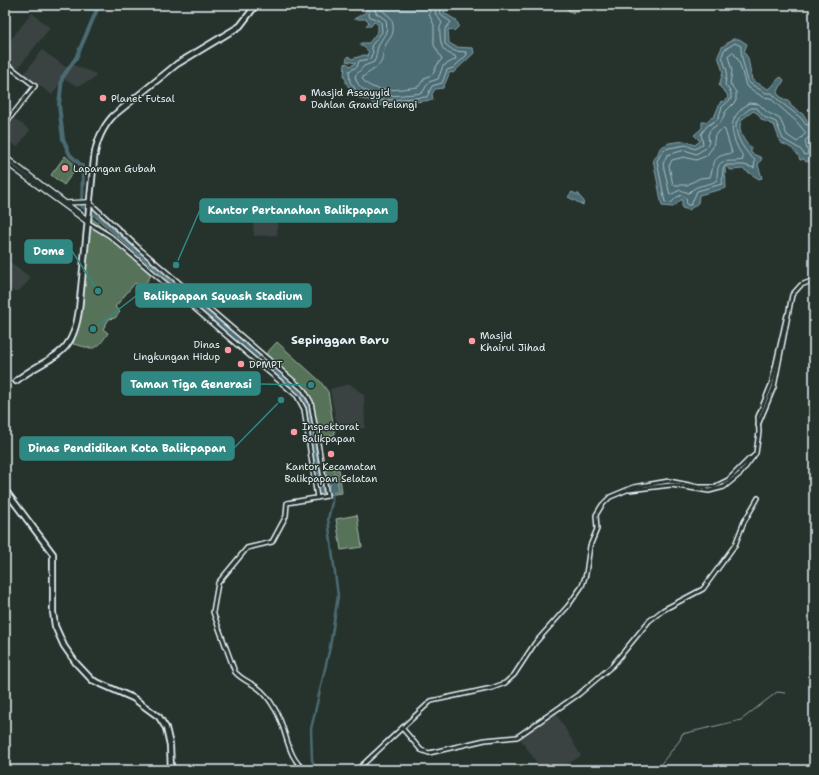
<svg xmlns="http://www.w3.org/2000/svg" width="819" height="775" font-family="'Shantell Sans',sans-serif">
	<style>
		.built { fill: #3a4342 }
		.green { fill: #567259; stroke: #9fb2a8 }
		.water { fill: #4c6c73; stroke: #8aa1a8 }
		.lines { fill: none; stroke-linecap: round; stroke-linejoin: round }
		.shore { stroke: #aabcc3; stroke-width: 1 }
		.stream { stroke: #8aa1a8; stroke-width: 1 }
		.canal { stroke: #4c6c73; stroke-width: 2.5 }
		.river { stroke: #4c6c73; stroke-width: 4 }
		.minor-casing { stroke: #e8f1f8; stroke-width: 6 }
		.major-casing { stroke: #e8f1f8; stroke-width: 6 }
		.highway-casing { stroke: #e8f1f8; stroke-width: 8 }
		.minor { stroke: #26332d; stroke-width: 3 }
		.major { stroke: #26332d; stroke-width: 3.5 }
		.highway { stroke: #26332d; stroke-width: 4.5 }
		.poi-dot { fill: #ff9aa2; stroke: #26332d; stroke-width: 1.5 }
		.labels { text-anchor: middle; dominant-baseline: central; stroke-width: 3; stroke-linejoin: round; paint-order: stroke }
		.poi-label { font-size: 10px; fill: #e8f1f8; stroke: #26332d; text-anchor: start }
		.quarter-label { font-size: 12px; font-weight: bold; fill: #e8f1f8; stroke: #26332d }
		.leader { fill: none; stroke: #308883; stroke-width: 1.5 }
		.callout-dot { fill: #308883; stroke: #26332d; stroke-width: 1.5 }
		.callout { fill: #308883; stroke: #308883; stroke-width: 1.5 }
		.callout-label { font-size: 11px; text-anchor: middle; font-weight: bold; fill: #fff }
	</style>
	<rect width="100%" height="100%" fill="#26332d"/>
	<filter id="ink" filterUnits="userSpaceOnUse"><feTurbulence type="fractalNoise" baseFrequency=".025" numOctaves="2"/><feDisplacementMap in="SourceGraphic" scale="8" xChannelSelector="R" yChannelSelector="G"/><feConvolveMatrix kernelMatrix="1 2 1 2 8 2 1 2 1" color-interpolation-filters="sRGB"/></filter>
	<g filter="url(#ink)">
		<g class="built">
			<polygon points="32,13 50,28 18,68 5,58 5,47"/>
			<polygon points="42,50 67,68 71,64 96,74 94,79 78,86 63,79 52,95 24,74"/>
			<polygon points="12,117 30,130 17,147 5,138 5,125"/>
			<polygon points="265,216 265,220 277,217 277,235 254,236 253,223 257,223 257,217"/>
			<polygon points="5,258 31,278 20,290 14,292 5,285"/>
			<polygon points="350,384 364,395 365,428 338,431 330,389"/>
			<polygon points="555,711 581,756 557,770 542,770 519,737"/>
		</g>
		<g class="green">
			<path d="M564,5H585C580,15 569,15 564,5Z"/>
			<polygon points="65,156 75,165 74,171 64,185 51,175"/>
			<polygon points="88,215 123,244 122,245 102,228 88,219"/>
			<path d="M91,227L103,232L152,274L142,288L135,283L115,307L120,312L115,318L109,319L103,329L108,333C95,353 95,349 73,344L80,317L88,229Z"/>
			<polygon points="277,342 320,381 328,392 335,435 317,438 308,396 264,356"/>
			<polygon points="339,469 342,493 326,495 322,471"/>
			<polygon points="357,515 362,547 341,550 336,519"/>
		</g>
		<g class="water">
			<path d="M365,5H452L449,11H445L444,13L456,20L459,26L454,31L448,29L449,43L456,47L473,48L474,53L453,73L450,72L443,88L435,89L432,94L433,100L375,106L369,100C357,101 352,91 346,83V80L344,77L345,64L346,63L351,66L356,63L346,61L348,56L352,59L364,55L368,56L367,54L369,52L364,47L360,46L361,43H369L378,31V24L374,22L371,26H366L369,22L366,19H354L366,12Z"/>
			<path d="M733,39H739L747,44L744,52L748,58L752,80L768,89C774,87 775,80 781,77L784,80L777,93L784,100L789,101L791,106L804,115L808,122L814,120V139L808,143L813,154V160L806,162L804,159L800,160C798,151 789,146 781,143L774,125L762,120L757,113L753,111C749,115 743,117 741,122C737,130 745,144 751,147V153L762,158L758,165L762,178L759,179L743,169L731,170L725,166L726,188L699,195L698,203L689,210L682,208V199L673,207L662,206L653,159L657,156L660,148L669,143L684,141L695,145L700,141L694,135L702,128V122H707L710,118L714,117L721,101L723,102L728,98L727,94L719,86L723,72L718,56L722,47Z"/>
			<polygon points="572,192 576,194 579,194 580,197 584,201 583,205 568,197"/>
			<polygon points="96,214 176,285 174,286 94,216"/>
			<polygon points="181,289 260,356 257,359 179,291"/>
			<path d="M263,359C280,373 301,386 309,406L323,494L318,495L306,407C298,388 276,375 261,362Z"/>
			<polygon points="336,473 339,491 329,493 327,486 331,485 327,484 326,480"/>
		</g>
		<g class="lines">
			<g class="shore">
				<polyline points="369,5 369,16 381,22 382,32 371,46 373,52 370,59 359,61 357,67 349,71 350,82 357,91 376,101 427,97 432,86 442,83 447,70 453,68 467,55 466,52 454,51 445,44 445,29 451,22 442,16 440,12 442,8 448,5"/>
				<path d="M374,5L376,13L386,20C389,35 382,35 378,47C376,51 377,57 374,62L364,66L355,76C360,103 402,95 422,93L429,82L438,79L443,66L456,59L455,56C443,52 441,48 440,35C440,30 439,28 442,23L435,13L438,5"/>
				<path d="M380,5L381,9L391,18C398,38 386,38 384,50C382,56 383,61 379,65C374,71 367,72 362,78C371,95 402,89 418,87L425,78L433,74L437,65L442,59L434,45V25L429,14L431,5"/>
				<path d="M733,52L739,61L746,86L763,97L770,98L796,121L806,133L797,142L787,135L780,119L767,112L759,104L749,103C732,115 728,126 737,146C739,151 743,154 743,160C725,164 717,154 717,180C708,187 697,183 689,193L680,190L670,195L663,164L667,155L685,150L696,154L706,148L709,142L708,135L710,130L721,122L726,111L736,101V92L730,84L732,71L728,56Z"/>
				<path d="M814,124L806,125L801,118L778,100L772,93H766L749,83C746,75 740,53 741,46L735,43L724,50L722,56L727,71L725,85L731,92V99L722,107L718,119L707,126L701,134L703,144L695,149L686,145L669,148L663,150L657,161L665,202L671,203L677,197L682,195L686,198L687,205H691L697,191L722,184L723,169L726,165H744L754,168L755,160C746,154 732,133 737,121C740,115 746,112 751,108H757L764,117L776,122L783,139L800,149L805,155L808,154L805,141L808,138L814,136"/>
				<path d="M723,129L725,130L732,153C711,157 716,160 710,177L700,178L687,185H673L669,166L672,160L684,157L696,160L706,156L713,147L715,135Z"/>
			</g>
			<g class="stream">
				<polyline points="808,657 814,646"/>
				<polyline points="656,770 680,740 682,734 741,720 777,692 785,693"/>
			</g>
			<polyline class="canal" points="316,770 312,760 311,729 330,647 338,596 328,519 332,502 332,489"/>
			<polyline class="river" points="95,215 82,206 83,170 82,166 70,155 63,139 59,105 62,78 76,58 99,5"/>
			<defs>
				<g id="minor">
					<polyline points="5,63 35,86 5,124"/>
					<path d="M89,202L141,250L304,390L311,402L327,496L287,503L286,516L272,542L247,548L218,583L213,612L235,672C242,680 250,682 258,688C265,693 271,702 275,709C287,728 286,757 305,770"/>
					<polyline points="87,222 110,236 297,396 304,409 317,498"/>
					<polyline points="758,425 774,387 792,295 801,285 814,280"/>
					<polyline points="629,490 671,485 709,491 724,487 741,473 756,453 759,432 758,417 771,385 787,315"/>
					<polyline points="402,728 421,750 429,753 485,740 517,737 579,694 612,666 649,621 663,610 703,589 735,545 744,522 758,498"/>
					<polyline points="357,770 431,701 492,688 505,683 514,675 535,643 568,606 582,586 586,574 590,546 597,529 596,515 602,505 610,497 634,487 669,481 699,487 714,487 728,480 749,459 753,457"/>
				</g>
				<g id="major">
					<polyline points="5,157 84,217 87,222"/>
					<polyline points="5,162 86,221"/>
					<polyline points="65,203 89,202"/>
				</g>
				<g id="highway">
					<path d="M16,381C49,354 72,361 79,310L94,159C96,142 102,128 113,116L177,64L240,26L256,5"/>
					<polyline points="5,490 53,554 53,612 55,626 64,646 76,663 92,680 133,698 159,717 166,728 170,745 171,770"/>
				</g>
			</defs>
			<use href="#minor" class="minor-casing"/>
			<use href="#major" class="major-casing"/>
			<use href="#highway" class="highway-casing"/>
			<use href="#minor" class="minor"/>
			<use href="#major" class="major"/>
			<use href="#highway" class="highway"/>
		</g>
	</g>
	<g class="poi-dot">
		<circle cx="103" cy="98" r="4"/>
		<circle cx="303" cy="98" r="4"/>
		<circle cx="65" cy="168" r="4"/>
		<circle cx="472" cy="341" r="4"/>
		<circle cx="228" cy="350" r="4"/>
		<circle cx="241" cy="364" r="4"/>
		<circle cx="294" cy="432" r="4"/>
		<circle cx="331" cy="454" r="4"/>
	</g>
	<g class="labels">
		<g class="poi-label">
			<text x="311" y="92">Masjid Assayyid<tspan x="311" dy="12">Dahlan Grand Pelangi</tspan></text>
			<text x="111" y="98">Planet Futsal</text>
			<text x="73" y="168">Lapangan Gubah</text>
			<text x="480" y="335">Masjid<tspan x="480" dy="12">Khairul Jihad</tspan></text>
			<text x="220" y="344" text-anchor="end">Dinas<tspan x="220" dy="12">Lingkungan Hidup</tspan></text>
			<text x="249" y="364">DPMPT</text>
			<text x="302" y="426">Inspektorat<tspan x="302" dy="12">Balikpapan</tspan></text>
			<text x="331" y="466" text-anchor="middle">Kantor Kecamatan<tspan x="331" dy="12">Balikpapan Selatan</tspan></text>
		</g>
		<g class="quarter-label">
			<text x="340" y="340">Sepinggan Baru</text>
		</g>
	</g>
	<path class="leader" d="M176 265L200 210M98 291L72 251M93 329L136 296M311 385L260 384M281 400L234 448"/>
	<g class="callout-dot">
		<circle cx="176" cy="265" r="4"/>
		<circle cx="98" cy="291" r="4"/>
		<circle cx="93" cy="329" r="4"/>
		<circle cx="311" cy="385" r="4"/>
		<circle cx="281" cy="400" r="4"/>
	</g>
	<g class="callout">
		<rect x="200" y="199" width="197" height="23" rx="4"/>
		<rect x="25" y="240" width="47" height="23" rx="4"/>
		<rect x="136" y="284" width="175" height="23" rx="4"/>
		<rect x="122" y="372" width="138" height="23" rx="4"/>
		<rect x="20" y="437" width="214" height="23" rx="4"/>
	</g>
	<g class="callout-label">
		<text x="298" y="214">Kantor Pertanahan Balikpapan</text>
		<text x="49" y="255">Dome</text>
		<text x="223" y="300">Balikpapan Squash Stadium</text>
		<text x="191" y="388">Taman Tiga Generasi</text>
		<text x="127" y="452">Dinas Pendidikan Kota Balikpapan</text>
	</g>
	<rect width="819" height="775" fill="none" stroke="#26332d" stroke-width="20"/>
	<rect x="10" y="10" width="799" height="755" fill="none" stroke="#e8f1f8" stroke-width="1.5" filter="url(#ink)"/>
</svg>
